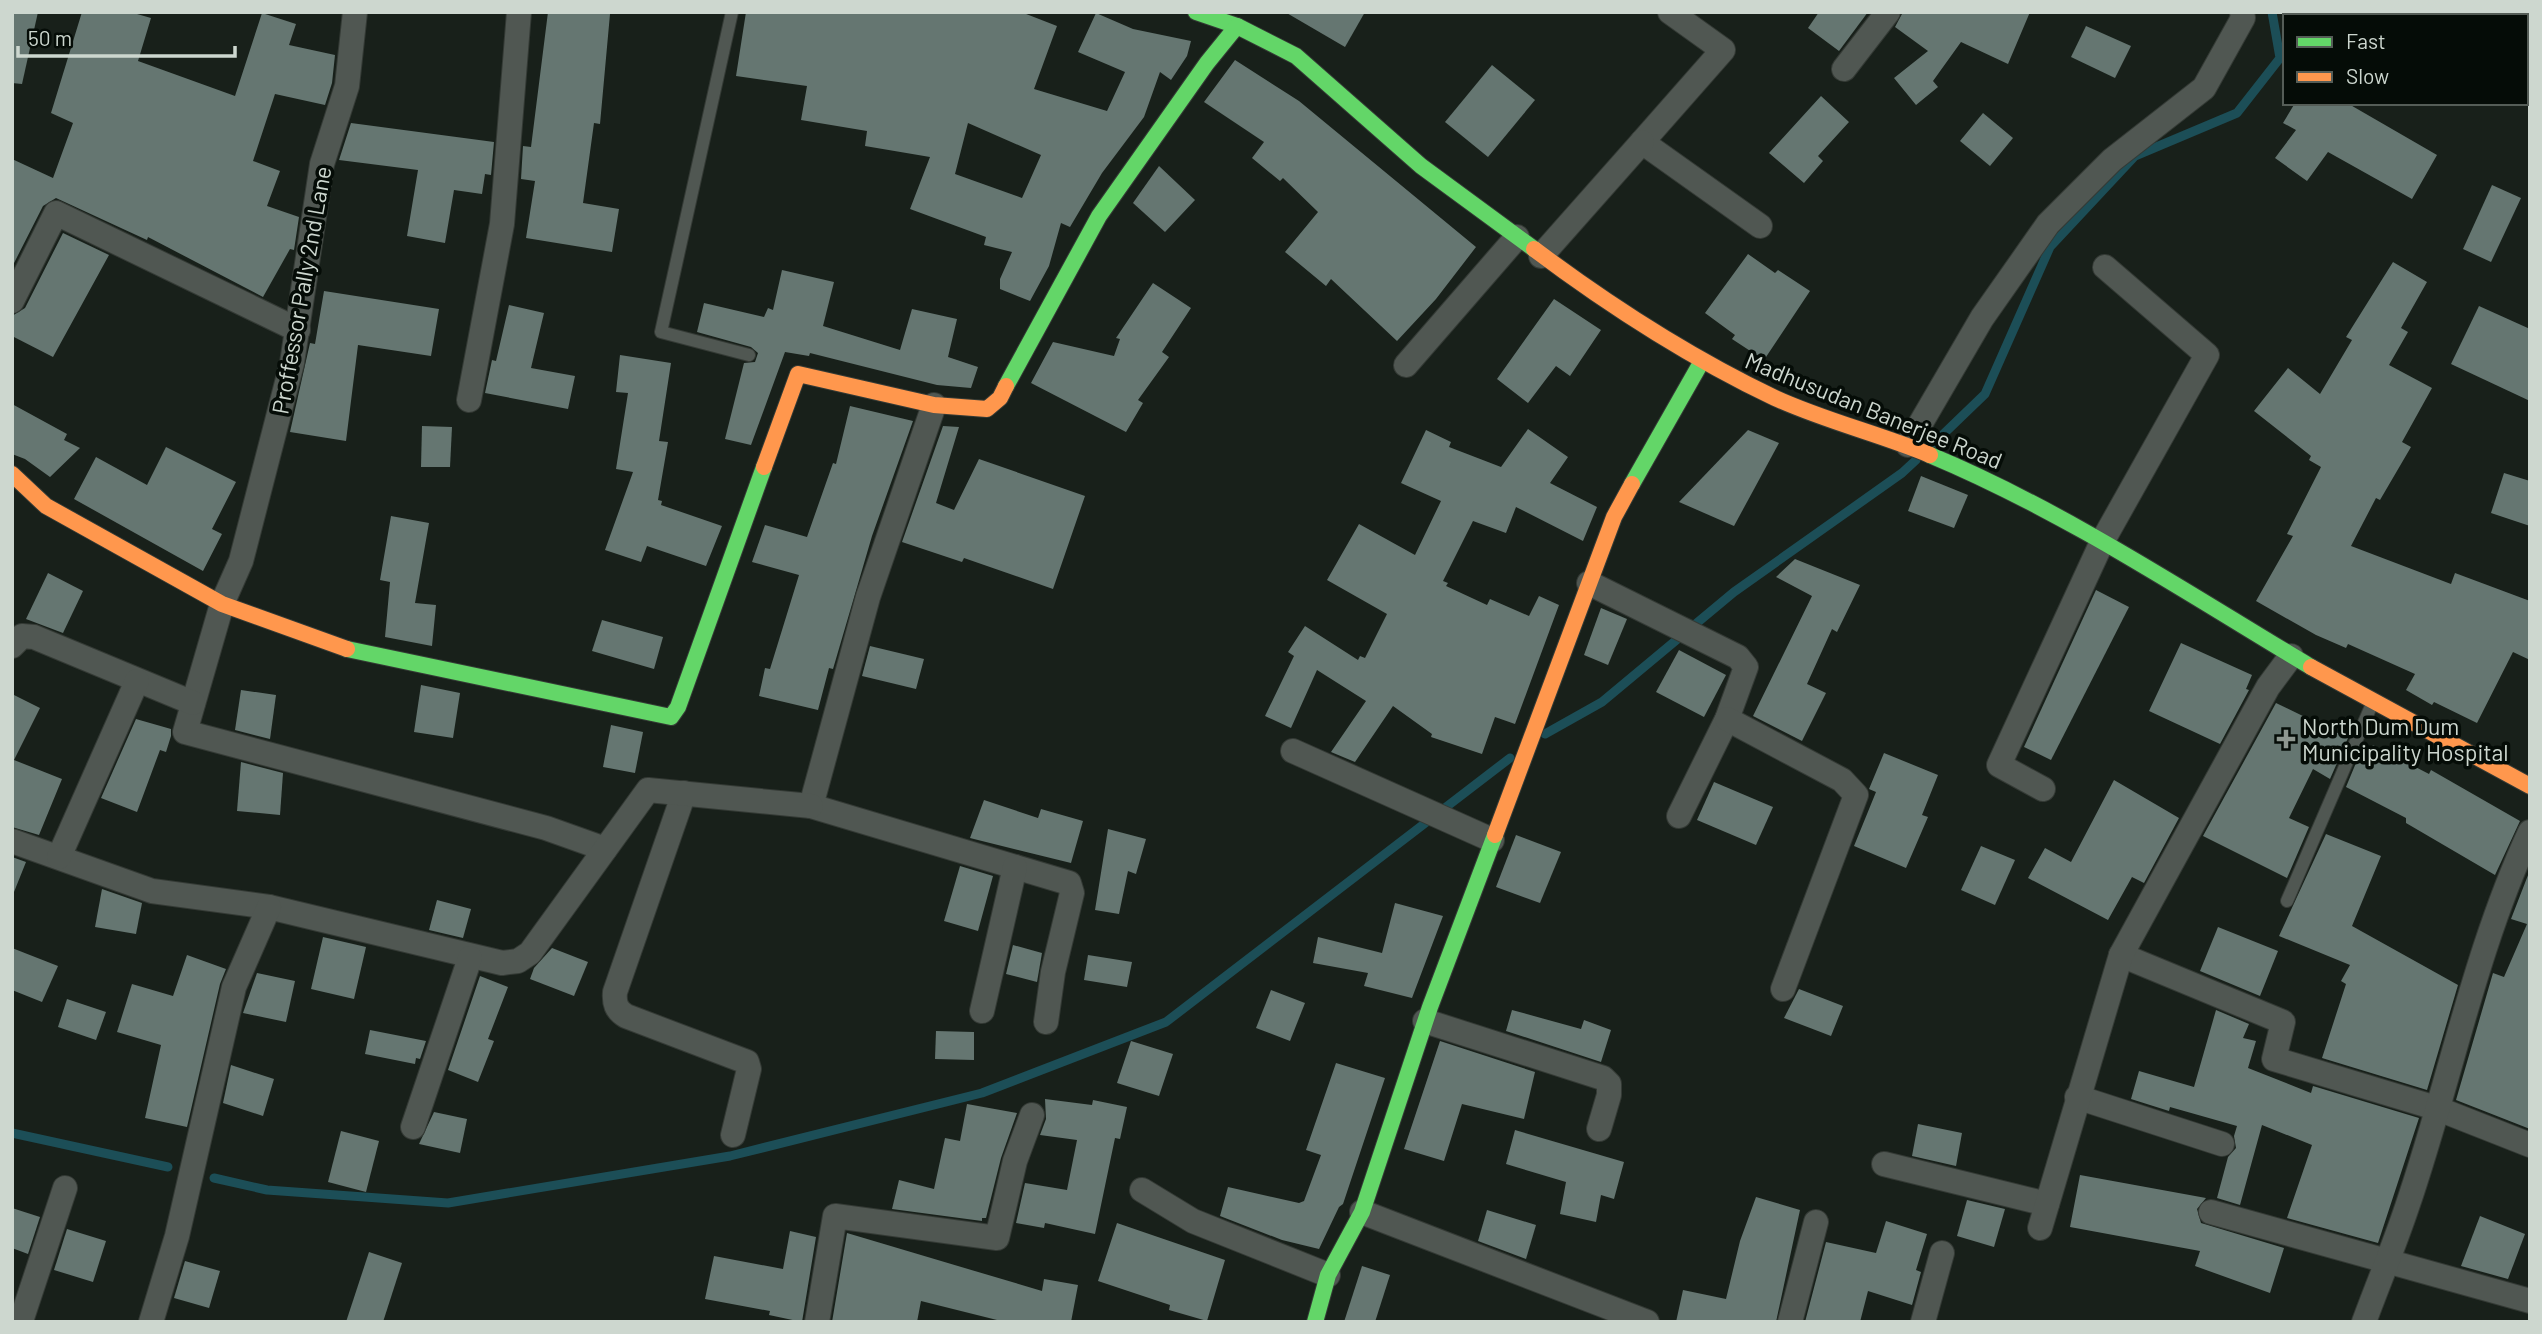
<svg xmlns="http://www.w3.org/2000/svg" width="2542" height="1334" font-family="Barlow,sans-serif">
	<style>
		.lines { fill: none; stroke-linecap: round; stroke-linejoin: round }
		.stream { stroke: #1c4e57; stroke-width: 9 }
		.building { fill: #657671; fill-rule: evenodd }
		.lane-casing { stroke: #343a35; stroke-width: 14 }
		.street-casing { stroke: #343a35; stroke-width: 26 }
		.fast-casing { stroke: #343a35; stroke-width: 18 }
		.slow-casing { stroke: #343a35; stroke-width: 18 }
		.lane { stroke: #505752; stroke-width: 12 }
		.street { stroke: #505752; stroke-width: 24 }
		.fast { stroke: #63d668; stroke-width: 16 }
		.slow { stroke: #ff974d; stroke-width: 16 }
		.poi-dot { fill: #8e9790; stroke: #050c07; stroke-width: 2.5 }
		.labels { text-anchor: middle; dominant-baseline: central; stroke-width: 7; stroke-linejoin: round; paint-order: stroke }
		.street-label { font-size: 23px; fill: #cdd7cf; stroke: #050c07 }
		.poi-label { font-size: 23px; fill: #cdd7cf; stroke: #050c07; text-anchor: start }
	</style>
	<rect width="100%" height="100%" fill="#18201a"/>
	<g class="lines">
		<g class="stream">
			<polyline points="1931,446 1985,394 2050,247 2135,156 2237,113 2280,58 2272,12"/>
			<polyline points="1545,734 1602,702 1734,592 1902,473 1916,460"/>
			<polyline points="12,1133 168,1167"/>
			<polyline points="214,1178 267,1190 448,1203 730,1156 982,1093 1166,1022 1510,758"/>
		</g>
	</g>
	<g class="building">
		<polygon points="12,12 38,12 22,84 12,83"/>
		<polygon points="82,12 130,12 151,18 138,61 235,96 262,13 296,24 289,45 335,55 332,83 325,105 275,94 253,161 280,171 267,206 299,217 294,250 290,249 263,297 148,237 147,240 56,198 43,206 12,267 12,159 53,178 73,123 51,113"/>
		<polygon points="548,12 610,14 600,124 594,123 583,203 619,209 612,252 526,238 535,181 521,179 523,146 531,147"/>
		<path d="M746,12H1021L1057,26L1034,89L1107,111L1125,72L1078,52L1096,13L1133,29L1191,41L1187,56L1171,80L1160,72L1144,117L1102,173L1070,227L1061,223L1049,266L1030,301L1000,289V279L1012,252L984,245L986,237L910,209L930,157L865,146L867,131L801,120L807,86L736,76ZM968,123L1041,155L1022,198L955,174Z"/>
		<polygon points="1285,12 1365,12 1345,47"/>
		<polygon points="1819,12 1868,12 1839,51 1808,28"/>
		<polygon points="1903,12 2030,12 2008,64 1961,42 1933,81 1938,87 1916,105 1894,78 1928,51 1895,27"/>
		<polygon points="2086,26 2131,46 2115,78 2071,57"/>
		<polygon points="1235,60 1299,101 1476,247 1436,299 1397,341 1331,279 1326,286 1285,252 1318,212 1283,178 1280,181 1252,158 1264,142 1204,102"/>
		<polygon points="1492,65 1535,100 1488,157 1445,122"/>
		<polygon points="1821,96 1849,122 1818,156 1823,161 1804,183 1769,153"/>
		<polygon points="2295,103 2347,103 2437,155 2412,199 2328,152 2307,181 2275,158 2296,130 2283,123"/>
		<polygon points="1983,113 2013,138 1990,166 1960,141"/>
		<polygon points="351,123 494,142 491,175 485,174 482,194 454,190 445,243 407,236 418,170 339,160"/>
		<polygon points="1159,166 1195,200 1165,232 1133,203"/>
		<polygon points="2492,185 2521,198 2491,262 2463,249"/>
		<polygon points="63,233 109,255 53,357 12,336 12,316 25,308"/>
		<polygon points="1748,254 1775,273 1778,270 1810,291 1764,360 1732,339 1735,335 1705,313"/>
		<polygon points="2393,262 2427,282 2401,328 2408,332 2389,365 2432,388 2402,442 2411,447 2380,500 2376,498 2351,546 2451,584 2455,573 2530,601 2530,660 2513,652 2477,723 2434,702 2432,705 2406,690 2415,674 2348,644 2346,648 2316,635 2256,601 2293,536 2287,534 2321,467 2309,460 2311,456 2254,411 2288,368 2320,394 2352,340 2346,337"/>
		<polygon points="782,270 834,282 823,326 900,350 912,309 957,319 948,357 978,367 971,388 937,385 810,353 809,356 785,352 751,445 725,439 744,363 755,362 758,353 751,347 697,332 704,303 764,317 768,308 773,310"/>
		<polygon points="1153,283 1191,308 1162,352 1169,357 1138,400 1143,403 1126,432 1031,383 1053,342 1114,356 1120,339 1116,338"/>
		<polygon points="324,291 439,309 431,356 358,345 346,441 290,432 310,343 315,344"/>
		<polygon points="1554,299 1601,330 1570,376 1556,366 1528,403 1497,379"/>
		<polygon points="509,305 544,313 531,368 575,376 568,409 485,393 492,360 496,361"/>
		<polygon points="2479,306 2530,329 2530,401 2451,364"/>
		<polygon points="620,355 671,363 659,441 668,442 658,500 662,501 661,505 722,526 706,566 647,546 641,562 605,550 633,472 616,469 628,393 616,392"/>
		<polygon points="12,404 67,434 64,440 80,448 50,477 25,459 12,454"/>
		<polygon points="850,406 913,421 872,536 833,669 829,668 818,710 759,696 765,668 770,669 799,575 752,562 765,525 807,537 833,463 836,464"/>
		<polygon points="422,426 452,427 450,467 421,467"/>
		<polygon points="943,426 959,427 936,503 954,510 979,459 1085,496 1053,589 964,558 962,562 902,542"/>
		<polygon points="1528,429 1568,457 1550,483 1597,507 1583,541 1516,507 1506,533 1473,521 1443,581 1448,583 1446,586 1487,605 1490,599 1529,616 1539,596 1559,605 1515,724 1495,717 1482,754 1431,737 1432,734 1393,706 1355,762 1331,752 1366,701 1317,670 1291,728 1265,716 1294,656 1288,652 1305,626 1358,660 1360,656 1365,658 1387,614 1327,580 1359,524 1415,555 1441,501 1401,483 1426,430 1451,442 1449,447 1501,467"/>
		<polygon points="1748,430 1779,443 1734,526 1679,502"/>
		<polygon points="166,447 236,482 212,529 222,534 203,571 74,499 96,457 147,485"/>
		<polygon points="2504,473 2530,481 2530,526 2491,513"/>
		<polygon points="1921,476 1968,495 1954,528 1908,511"/>
		<polygon points="391,516 429,523 415,603 436,605 432,646 385,637 390,582 380,580"/>
		<polygon points="1795,559 1860,585 1837,632 1832,629 1807,684 1826,693 1802,741 1753,716 1812,596 1776,577"/>
		<polygon points="48,573 83,591 63,633 26,619"/>
		<polygon points="2096,590 2129,607 2051,760 2024,747"/>
		<polygon points="1601,608 1627,619 1608,665 1584,655"/>
		<polygon points="602,620 663,637 654,669 592,651"/>
		<polygon points="2181,643 2252,675 2246,689 2249,690 2220,744 2149,711"/>
		<polygon points="870,646 924,659 916,689 862,676"/>
		<polygon points="1679,650 1726,675 1704,717 1656,692"/>
		<polygon points="421,685 460,693 453,738 414,732"/>
		<polygon points="241,690 276,695 270,739 235,730"/>
		<polygon points="12,694 40,708 14,760 62,779 39,835 12,827"/>
		<polygon points="2276,703 2348,738 2330,779 2313,769 2289,818 2309,827 2287,878 2203,836"/>
		<polygon points="136,719 171,729 171,736 166,752 160,750 137,812 101,798"/>
		<polygon points="611,725 643,732 635,773 603,767"/>
		<polygon points="2373,745 2429,774 2431,770 2520,821 2495,875 2406,823 2406,818 2346,787 2363,746 2370,750"/>
		<polygon points="1884,753 1938,775 1922,815 1928,817 1906,868 1854,846 1876,792 1869,789"/>
		<polygon points="241,762 283,773 280,815 237,811"/>
		<polygon points="2114,780 2179,818 2144,883 2132,877 2108,920 2028,878 2045,848 2071,862"/>
		<polygon points="1714,782 1773,807 1756,845 1697,820"/>
		<polygon points="984,800 1038,818 1041,809 1083,821 1071,863 970,838"/>
		<polygon points="1108,829 1146,839 1136,874 1128,871 1119,914 1095,910"/>
		<polygon points="2326,834 2381,856 2352,926 2458,985 2427,1090 2322,1058 2346,984 2341,981 2350,965 2279,936"/>
		<polygon points="1516,835 1561,852 1540,903 1496,887"/>
		<polygon points="1981,846 2015,860 1995,905 1961,890"/>
		<polygon points="12,857 26,862 14,892 12,892"/>
		<polygon points="960,866 993,876 978,931 944,921"/>
		<polygon points="2530,870 2530,1129 2456,1100 2493,973 2504,977 2527,924 2511,919"/>
		<polygon points="102,889 142,903 136,934 95,927"/>
		<polygon points="437,900 471,909 463,938 429,930"/>
		<polygon points="1395,903 1443,916 1412,998 1364,986 1368,973 1313,963 1318,937 1382,953"/>
		<polygon points="2218,927 2278,951 2260,996 2200,971"/>
		<polygon points="323,937 366,947 354,999 311,989"/>
		<polygon points="1013,945 1042,953 1037,982 1006,974"/>
		<polygon points="12,948 58,966 42,1002 12,990"/>
		<polygon points="552,948 588,962 574,996 530,979 534,968"/>
		<polygon points="187,955 226,969 220,984 187,1127 145,1118 161,1045 117,1032 132,984 173,996"/>
		<polygon points="1088,955 1132,962 1127,987 1084,980"/>
		<polygon points="257,973 295,981 286,1022 243,1013"/>
		<polygon points="480,976 508,987 488,1039 494,1041 478,1082 448,1070"/>
		<polygon points="1799,989 1843,1006 1831,1036 1784,1018"/>
		<polygon points="1271,990 1305,1003 1290,1041 1256,1028"/>
		<polygon points="67,999 106,1012 96,1040 58,1027"/>
		<polygon points="1512,1010 1581,1029 1584,1020 1611,1030 1601,1062 1506,1031"/>
		<polygon points="2216,1010 2249,1024 2243,1038 2256,1041 2248,1068 2311,1093 2313,1086 2419,1118 2378,1243 2287,1218 2312,1145 2262,1125 2240,1205 2217,1198 2228,1157 2236,1148 2234,1136 2237,1126 2170,1107 2169,1111 2131,1099 2139,1071 2194,1087"/>
		<polygon points="370,1030 426,1041 420,1059 416,1058 415,1064 365,1054"/>
		<polygon points="936,1031 974,1032 974,1060 935,1059"/>
		<polygon points="1131,1041 1173,1054 1159,1096 1117,1083"/>
		<polygon points="1440,1041 1535,1072 1524,1119 1462,1104 1444,1161 1404,1149"/>
		<polygon points="1336,1063 1385,1078 1343,1204 1339,1207 1319,1249 1282,1240 1220,1216 1228,1187 1299,1203 1304,1201 1321,1155 1306,1150"/>
		<polygon points="231,1065 274,1079 263,1116 223,1103"/>
		<polygon points="1045,1099 1092,1105 1093,1100 1127,1107 1120,1139 1115,1138 1095,1234 1045,1223 1044,1228 1016,1223 1025,1183 1067,1190 1077,1140 1040,1135 1046,1119"/>
		<polygon points="967,1104 1017,1113 1001,1158 986,1218 982,1218 982,1221 892,1209 899,1180 934,1189 945,1138 960,1141"/>
		<polygon points="434,1112 467,1119 460,1153 419,1144"/>
		<polygon points="1918,1124 1962,1133 1956,1166 1912,1156"/>
		<polygon points="1515,1130 1624,1162 1614,1199 1601,1195 1596,1222 1560,1214 1566,1182 1506,1164"/>
		<polygon points="341,1131 379,1141 366,1192 328,1182"/>
		<polygon points="2080,1175 2206,1198 2197,1209 2201,1223 2284,1248 2270,1293 2195,1266 2200,1251 2070,1227"/>
		<polygon points="1756,1197 1800,1210 1776,1322 1676,1322 1683,1290 1726,1299 1740,1241"/>
		<polygon points="1967,1200 2005,1209 1994,1247 1957,1236"/>
		<polygon points="12,1208 40,1217 28,1254 12,1248"/>
		<polygon points="1487,1210 1536,1225 1526,1259 1478,1241"/>
		<polygon points="2480,1216 2525,1234 2508,1279 2461,1266"/>
		<polygon points="1886,1221 1927,1234 1916,1270 1921,1272 1912,1305 1868,1291 1860,1322 1805,1322 1826,1242 1876,1253"/>
		<polygon points="1117,1223 1225,1260 1207,1321 1169,1310 1170,1305 1098,1281"/>
		<polygon points="67,1229 106,1241 93,1282 54,1270"/>
		<polygon points="790,1231 816,1237 802,1322 769,1315 770,1311 705,1299 714,1256 783,1269"/>
		<polygon points="847,1233 1042,1291 1044,1279 1078,1285 1071,1322 1005,1322 921,1301 917,1322 832,1322"/>
		<polygon points="369,1252 402,1263 383,1322 346,1322"/>
		<polygon points="185,1261 220,1271 209,1308 174,1298"/>
		<polygon points="1362,1266 1390,1275 1375,1322 1344,1322"/>
	</g>
	<g class="lines">
		<defs>
			<g id="lane">
				<polyline points="732,12 661,332 749,355"/>
				<polyline points="2287,901 2372,704"/>
			</g>
			<g id="street">
				<polyline points="355,12 347,86 322,164 292,363 241,561 222,604 185,732 546,828 605,849"/>
				<polyline points="1670,12 1723,50 1642,142 1760,226"/>
				<polyline points="1844,69 1888,12"/>
				<polyline points="1541,256 1642,142"/>
				<polyline points="12,301 56,213 298,330"/>
				<polyline points="1406,365 1517,237"/>
				<polyline points="469,400 502,224 519,12"/>
				<polyline points="934,405 868,597 811,806 1069,883 1072,893 1053,972 1046,1022"/>
				<polyline points="1908,445 1982,318 2048,224 2112,160 2204,88 2243,18 2242,12"/>
				<polyline points="1589,583 1738,657 1746,667 1727,719 1679,816"/>
				<polyline points="12,646 22,636 34,637 193,703"/>
				<polyline points="1727,719 1842,780 1856,795 1783,989"/>
				<polyline points="1293,751 1492,840"/>
				<polyline points="2043,789 1999,765 2102,542 2207,355 2105,267"/>
				<path d="M684,793L615,992C614,1003 616,1010 626,1016L747,1062L749,1069L733,1135"/>
				<polyline points="12,841 152,891 269,907 502,963 518,961 530,953 648,790 811,806"/>
				<polyline points="59,857 137,681"/>
				<polyline points="2121,955 2283,1022 2274,1059 2436,1108 2530,1145"/>
				<polyline points="982,1011 1015,867"/>
				<polyline points="1425,1021 1603,1078 1609,1084 1609,1095 1599,1129"/>
				<polyline points="2077,1097 2222,1144"/>
				<polyline points="413,1127 470,958"/>
				<polyline points="1884,1164 2047,1204"/>
				<polyline points="1142,1190 1193,1221 1328,1275"/>
				<polyline points="1362,1212 1647,1322"/>
				<polyline points="2211,1212 2530,1301"/>
				<polyline points="2040,1228 2121,955 2268,687 2291,656"/>
				<polyline points="22,1318 65,1188"/>
				<polyline points="151,1322 177,1236 234,987 269,907"/>
				<polyline points="817,1322 835,1216 997,1238 1015,1161 1032,1115"/>
				<polyline points="1790,1322 1816,1222"/>
				<polyline points="1923,1322 1942,1253"/>
				<path d="M2364,1322C2378,1284 2394,1246 2407,1207C2450,1082 2474,952 2530,832"/>
			</g>
			<g id="fast">
				<polyline points="1196,12 1237,26 1296,56 1421,166 1534,249"/>
				<polyline points="1006,386 1099,216 1207,63 1237,26"/>
				<path d="M1930,455C2064,511 2187,593 2311,667"/>
				<polyline points="1632,484 1702,361"/>
				<polyline points="347,649 671,717 678,707 764,467"/>
				<polyline points="1315,1322 1328,1275 1362,1212 1430,1007 1495,835"/>
			</g>
			<g id="slow">
				<path d="M1534,249C1610,306 1689,357 1775,398C1825,421 1880,434 1930,455"/>
				<polyline points="764,467 798,374 934,405 987,409 1000,398 1006,386"/>
				<polyline points="12,474 46,506 222,604 347,649"/>
				<polyline points="2311,667 2530,786"/>
				<polyline points="1495,835 1614,517 1632,484"/>
			</g>
		</defs>
		<use href="#lane" class="lane-casing"/>
		<use href="#street" class="street-casing"/>
		<use href="#fast" class="fast-casing"/>
		<use href="#slow" class="slow-casing"/>
		<use href="#lane" class="lane"/>
		<use href="#street" class="street"/>
		<use href="#fast" class="fast"/>
		<use href="#slow" class="slow"/>
	</g>
	<path class="poi-dot" d="M2282.5 728.5h7v7h7v7h-7v7h-7v-7h-7v-7h7z"/>
	<g class="labels">
		<g class="street-label">
			<text transform="translate(301 290) rotate(-80)">Proffessor Pally 2nd Lane</text>
			<text transform="translate(1874 410) rotate(22)">Madhusudan Banerjee Road</text>
		</g>
		<g class="poi-label">
			<text x="2302" y="726">North Dum Dum<tspan x="2302" dy="26">Municipality Hospital</tspan></text>
		</g>
	</g>
	<rect width="2542" height="1334" fill="none" stroke="#cdd7cf" stroke-width="28"/>
	<rect x="2283" y="14" width="245" height="91" fill="#050c07" stroke="#555d57" stroke-width="2"/>
	<rect x="2297" y="37" width="35" height="10" fill="#63d668" stroke="#555d57" stroke-width="2"/>
	<text x="2346" y="49" font-size="21" fill="#cdd7cf">Fast</text>
	<rect x="2297" y="72" width="35" height="10" fill="#ff974d" stroke="#555d57" stroke-width="2"/>
	<text x="2346" y="84" font-size="21" fill="#cdd7cf">Slow</text>
	<path d="M18 46v10h217v-10" fill="none" stroke="#cdd7cf" stroke-width="3.5"/>
	<text x="28" y="46" font-size="21" fill="#cdd7cf" stroke="#050c07" stroke-width="5" paint-order="stroke">50 m</text>
</svg>
